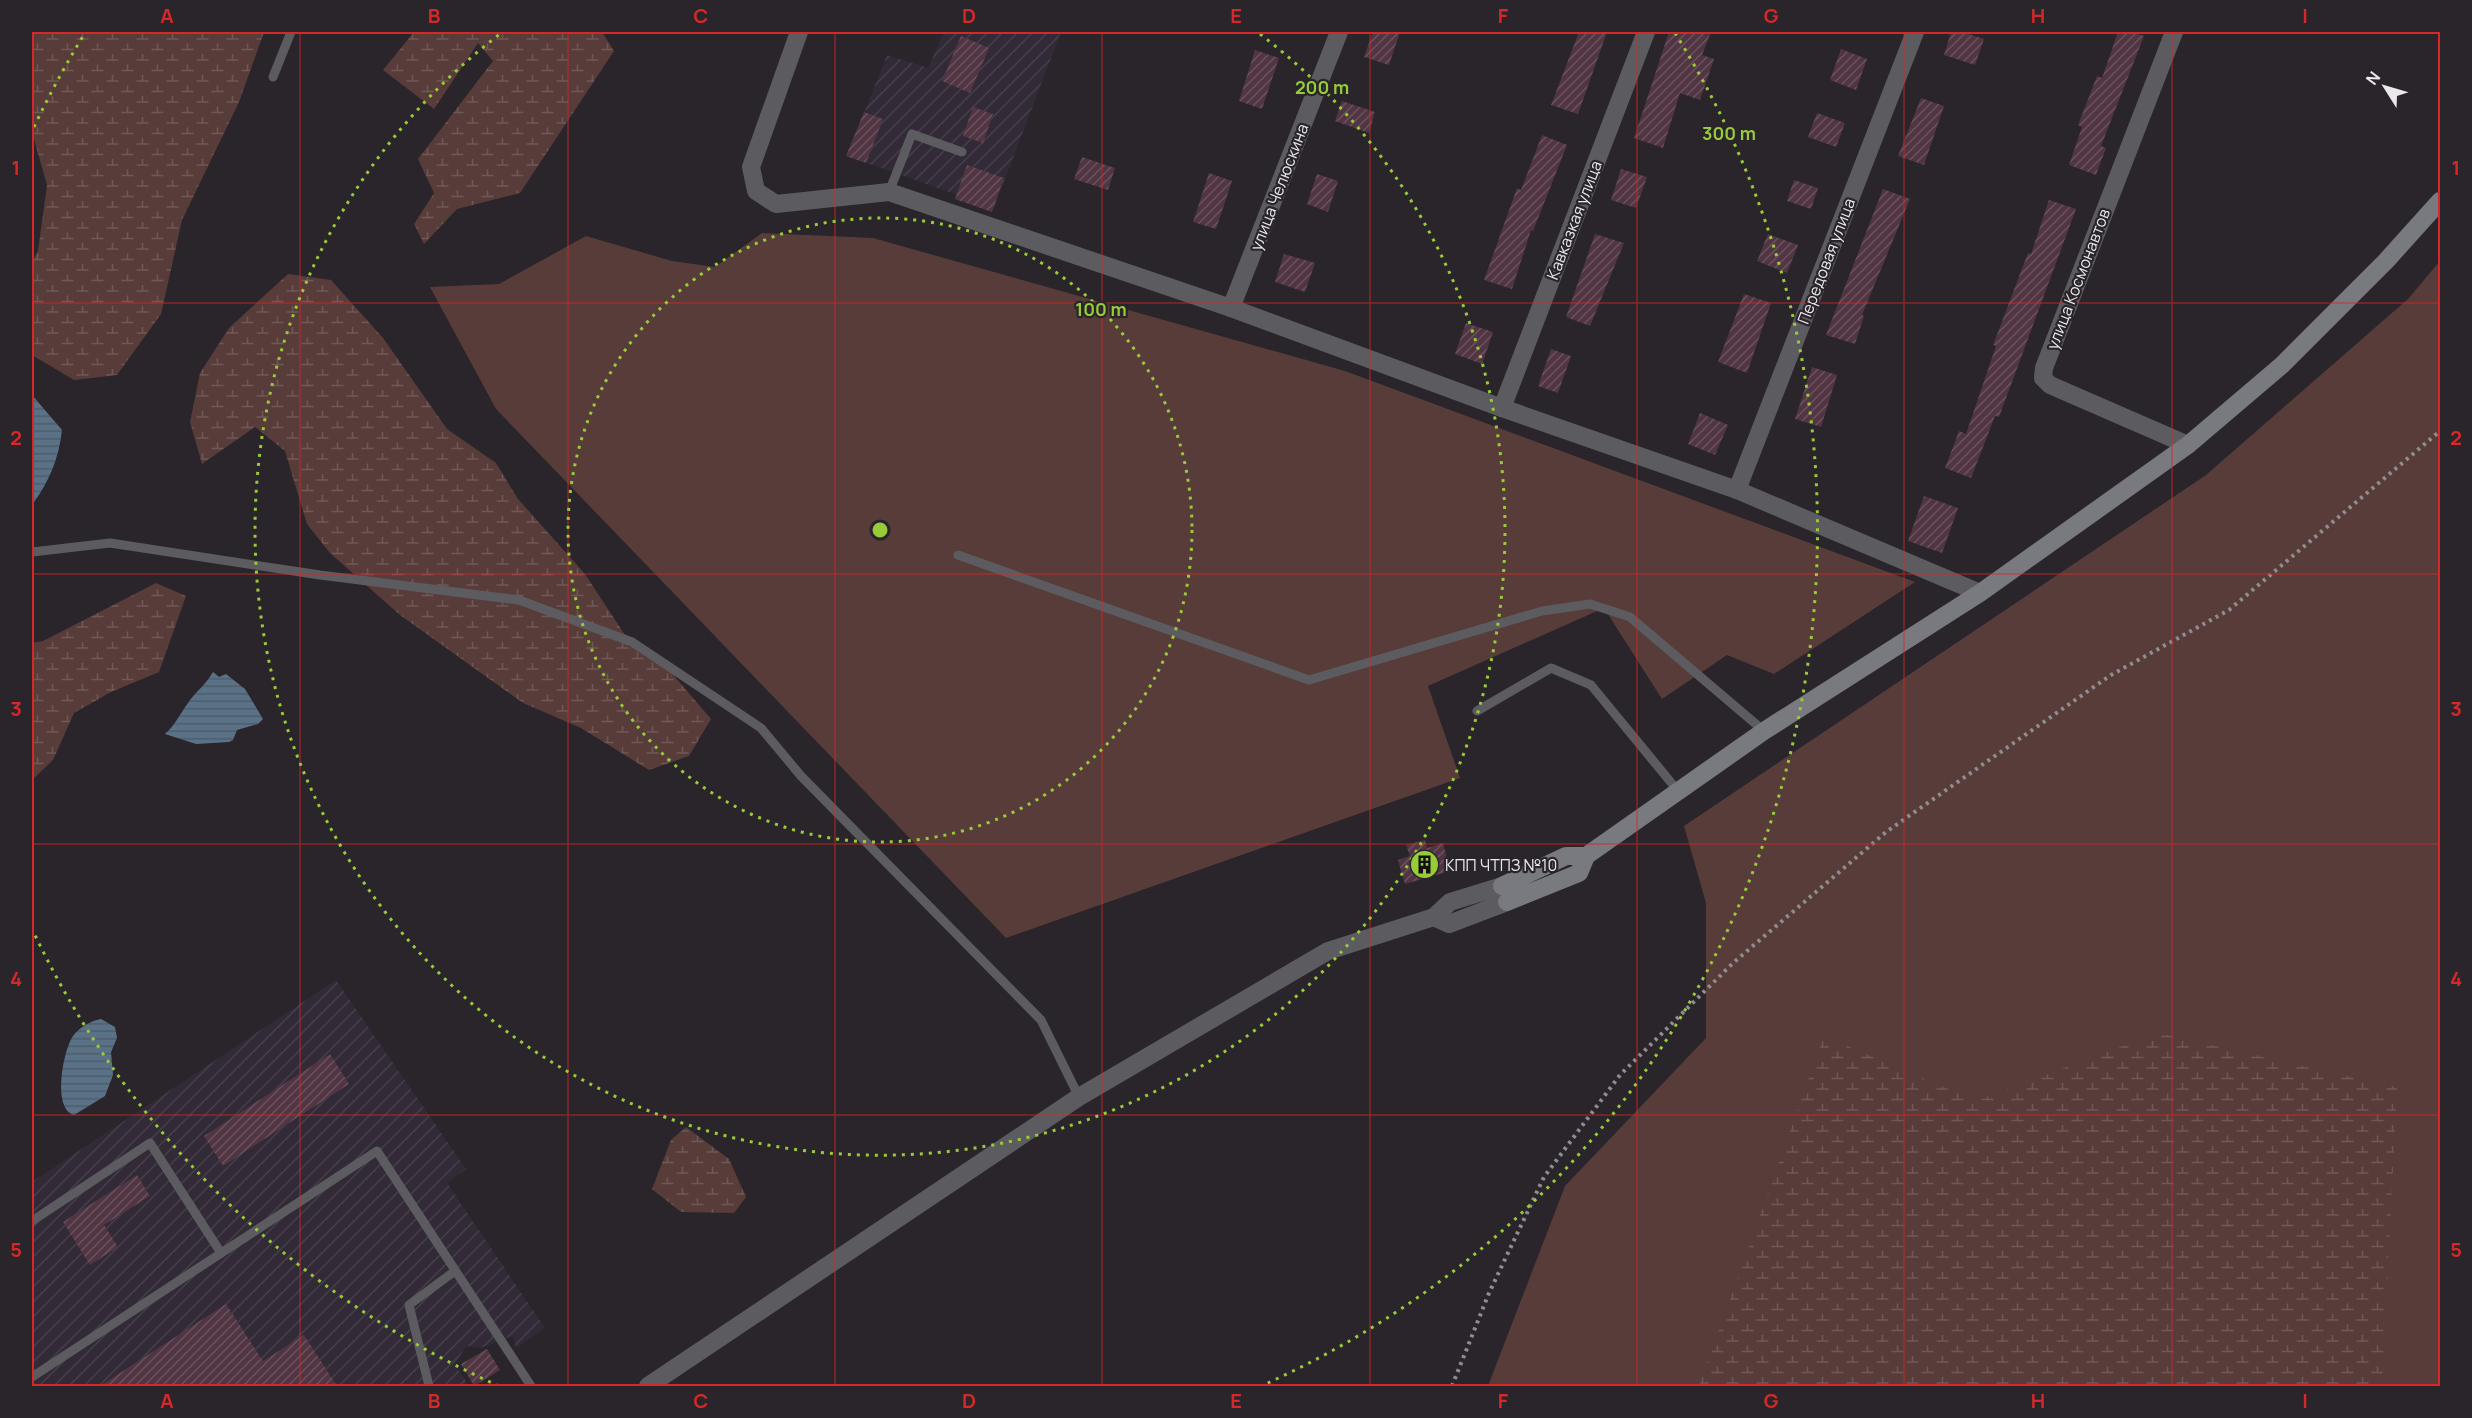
<svg xmlns="http://www.w3.org/2000/svg" width="2472" height="1418" font-family="Manrope,sans-serif">
	<style>
		.industrial { fill: url(#industrial-furrows) }
		.green { fill: #583c39 }
		.wetland { fill: url(#wetland-marsh) }
		.water { fill: url(#water-rules) }
		.building { fill: url(#building-hatch) }
		.lines { fill: none; stroke-linecap: round; stroke-linejoin: round }
		.path { stroke: #908d92; stroke-width: 4; stroke-dasharray: 3 4.5; stroke-linecap: butt }
		.lane { stroke: #5c5c60; stroke-width: 9 }
		.street { stroke: #5c5c60; stroke-width: 18 }
		.secondary { stroke: #797a80; stroke-width: 18 }
		.grid { fill: none; stroke: #d62828; stroke-width: 1.5; stroke-opacity: 0.55 }
		.ring { fill: none; stroke: #97cc38; stroke-width: 3; stroke-dasharray: 3 6 }
		.labels { text-anchor: middle; dominant-baseline: central; stroke-width: 4.5; stroke-linejoin: round; paint-order: stroke }
		.street-label { font-size: 16px; fill: #ebe8ec; stroke: #29252b }
		.poi-label { font-size: 16px; fill: #ebe8ec; stroke: #29252b; text-anchor: start }
		.centre { fill: #97cc38; stroke: #29252b; stroke-width: 3 }
		.ring-label { font-size: 18px; text-anchor: middle; font-weight: bold; fill: #97cc38; stroke: #29252b; stroke-width: 4.5; stroke-linejoin: round; paint-order: stroke }
		.neatline { fill: none; stroke: #d62828; stroke-width: 2 }
		.grid-label { font-size: 20px; text-anchor: middle; font-weight: bold; fill: #d62828 }
	</style>
	<defs>
		<pattern id="industrial-furrows" width="10" height="10" patternUnits="userSpaceOnUse" patternTransform="scale(1.5)"><rect width="10" height="10" fill="#322a36"/><path d="M-1 1l2-2M0 10L10 0M9 11l2-2" fill="none" stroke="#463f4a"/></pattern>
		<pattern id="wetland-marsh" width="20" height="14" patternUnits="userSpaceOnUse" patternTransform="scale(1.5)"><rect width="20" height="14" fill="#583c39"/><path d="M1 5h8M5 5V1M11 12h8M15 12V8" fill="none" stroke="#705856"/></pattern>
		<pattern id="water-rules" width="6" height="5" patternUnits="userSpaceOnUse" patternTransform="scale(1.5)"><rect width="6" height="5" fill="#5a7288"/><path d="M0 2.5h6" fill="none" stroke="#505c68"/></pattern>
		<pattern id="building-hatch" width="6" height="6" patternUnits="userSpaceOnUse" patternTransform="scale(1.5)"><rect width="6" height="6" fill="#513542"/><path d="M-1 1l2-2M0 6l6-6M5 7l2-2" fill="none" stroke="#6a525d"/></pattern>
	</defs>
	<rect width="100%" height="100%" fill="#29252b"/>
	<g class="industrial">
		<polygon points="944,32 1061,32 994,208 847,156 887,55 928,68"/>
		<polygon points="336,980 466,1169 447,1183 545,1328 516,1348 513,1336 480,1348 466,1346 455,1364 469,1386 32,1386 32,1182"/>
	</g>
	<g class="green">
		<polygon points="762,233 873,238 1345,371 1915,582 1774,674 1727,655 1662,699 1604,608 1428,686 1460,778 1006,938 496,409 430,287 499,284 586,236 672,261 715,267"/>
		<polygon points="2440,261 2440,1386 1488,1386 1565,1186 1706,1038 1706,903 1684,826 2206,475 2408,299"/>
	</g>
	<g class="wetland">
		<polygon points="32,32 264,32 239,102 182,220 161,314 117,375 74,380 32,355 32,262 38,251 47,185 32,132"/>
		<polygon points="414,32 602,32 614,51 520,193 457,209 424,244 414,224 434,193 418,159 493,61 478,43 434,109 383,70"/>
		<polygon points="288,274 331,280 383,338 447,429 496,463 518,499 585,574 625,635 669,670 711,719 689,756 649,770 581,728 523,703 400,615 330,553 307,524 285,451 255,427 202,464 190,422 200,373 229,328"/>
		<polygon points="156,583 186,596 159,672 111,692 74,713 53,760 32,780 32,643 43,641"/>
		<polygon points="2158,1033 2397,1087 2382,1386 1699,1386 1824,1036 1976,1101"/>
		<polygon points="686,1127 729,1159 746,1197 734,1213 681,1212 652,1189 671,1140"/>
	</g>
	<g class="water">
		<path d="M32,395L62,430C59,458 49,482 32,505Z"/>
		<path d="M213,672L219,677L226,674L245,689L263,719L258,724L237,730L233,740L229,742L196,744L165,734C175,725 180,714 188,703C196,691 205,686 213,672Z"/>
		<path d="M101,1019L115,1027L117,1038L111,1052L113,1075L105,1096L74,1115C52,1109 63,1051 73,1036C80,1027 90,1021 101,1019Z"/>
	</g>
	<g class="building">
		<polygon points="1373,32 1400,32 1389,65 1364,57"/>
		<polygon points="1579,32 1607,32 1578,114 1551,105"/>
		<polygon points="1669,32 1711,32 1702,55 1714,59 1700,100 1680,93 1663,148 1634,138"/>
		<polygon points="1951,32 1962,32 1984,39 1975,65 1944,55"/>
		<polygon points="2118,32 2132,32 2144,36 2101,146 2106,148 2096,175 2069,165 2082,127 2078,125 2097,76 2102,78"/>
		<polygon points="961,36 989,48 970,93 942,81"/>
		<polygon points="1841,49 1867,59 1856,90 1830,80"/>
		<polygon points="1255,50 1279,58 1262,109 1239,101"/>
		<polygon points="1921,98 1944,106 1924,165 1898,156"/>
		<polygon points="1342,101 1375,112 1369,133 1335,121"/>
		<polygon points="973,107 993,114 983,143 963,136"/>
		<polygon points="864,112 883,119 866,163 846,156"/>
		<polygon points="1817,113 1845,123 1836,147 1808,137"/>
		<polygon points="1542,135 1567,145 1533,231 1531,230 1512,289 1484,280 1517,188 1521,190"/>
		<polygon points="1082,157 1115,168 1108,190 1074,179"/>
		<polygon points="967,165 1004,178 992,212 955,199"/>
		<polygon points="1621,169 1647,177 1636,208 1611,200"/>
		<polygon points="1209,173 1232,181 1216,229 1193,222"/>
		<polygon points="1317,174 1338,181 1328,212 1307,204"/>
		<polygon points="1794,180 1818,188 1811,209 1787,201"/>
		<polygon points="1883,189 1910,199 1862,315 1864,316 1855,344 1826,335"/>
		<polygon points="2049,200 2076,209 1999,417 1995,416 1971,478 1945,468 1959,431 1966,434 1996,346 1993,345 2028,253 2031,254"/>
		<polygon points="1595,234 1624,243 1590,326 1566,317"/>
		<polygon points="1768,234 1798,245 1787,273 1757,261"/>
		<polygon points="1284,254 1315,263 1305,292 1275,282"/>
		<polygon points="1744,294 1771,303 1747,373 1718,362"/>
		<polygon points="1466,323 1493,332 1482,364 1455,354"/>
		<polygon points="1551,349 1571,356 1558,393 1538,386"/>
		<polygon points="1812,367 1837,375 1821,427 1795,419"/>
		<polygon points="1700,413 1728,425 1715,455 1688,444"/>
		<polygon points="1924,496 1958,508 1942,553 1908,541"/>
		<polygon points="1425,840 1427,848 1443,843 1450,871 1405,884 1398,860 1410,856 1406,845"/>
		<polygon points="330,1054 349,1084 223,1166 204,1136"/>
		<polygon points="137,1175 150,1196 104,1225 118,1247 90,1265 63,1222"/>
		<polygon points="226,1304 263,1361 304,1335 337,1386 100,1386"/>
		<polygon points="487,1349 500,1370 474,1386 461,1364"/>
	</g>
	<g class="lines">
		<polyline class="path" points="1452,1386 1489,1293 1544,1177 1620,1075 1733,963 1886,832 2111,675 2229,610 2440,431"/>
		<g class="lane">
			<polyline points="273,77 291,32"/>
			<polyline points="889,192 912,134 962,152"/>
			<polyline points="32,552 110,543 320,575 519,600 632,642 761,728 801,776 1041,1020 1079,1097"/>
			<polyline points="958,555 1309,680 1542,611 1590,604 1630,617 1764,731"/>
			<polyline points="1477,711 1551,668 1591,685 1678,791"/>
			<polyline points="32,1221 150,1143 221,1253"/>
			<polyline points="32,1377 377,1151 531,1386"/>
			<polyline points="429,1386 409,1305 455,1271"/>
		</g>
		<g class="street">
			<polyline points="799,32 751,167 756,191 776,204 889,192 1231,308 1502,408 1737,490 1980,593"/>
			<polyline points="2174,32 2044,368 2043,378 2050,385 2188,445"/>
			<polyline points="1231,308 1339,32"/>
			<polyline points="1502,408 1646,32"/>
			<polyline points="1737,490 1915,32"/>
			<polyline points="1502,886 1450,902 1434,917 1449,924 1507,902"/>
			<polyline points="648,1386 1079,1097 1328,951 1434,917"/>
		</g>
		<g class="secondary">
			<polyline points="1586,856 1764,731 1980,593 2188,445 2282,365 2386,261 2440,201"/>
			<polyline points="1502,886 1566,856 1586,856 1579,873 1507,902"/>
		</g>
	</g>
	<path class="grid" d="M300,32V1386M568,32V1386M835,32V1386M1102,32V1386M1370,32V1386M1637,32V1386M1904,32V1386M2172,32V1386M32,303H2440M32,574H2440M32,844H2440M32,1115H2440"/>
	<g class="ring">
		<circle cx="880" cy="530" r="312"/>
		<path d="M1260 34A625 625 0 1 1 500 34"/>
		<path d="M499 1386A937 937 0 0 1 34 933M34 127A937 937 0 0 1 85 33M1675 33A937 937 0 0 1 1261 1386"/>
	</g>
	<defs>
		<symbol id="building-disc" viewBox="-11 -11 22 22"><circle r="9.5" fill="#97cc38" stroke="#29252b"/><path d="M-4-6H4V6H1V3H-1V6H-4ZM-2.5-4.3h1.7v1.8h-1.7ZM.8-4.3h1.7v1.8H.8ZM-2.5-1h1.7V.8h-1.7ZM.8-1h1.7V.8H.8Z" fill="#111"/></symbol>
	</defs>
	<g fill-rule="evenodd">
		<use href="#building-disc" x="1408" y="848" width="33" height="33"/>
	</g>
	<g class="labels">
		<g class="street-label">
			<text transform="translate(1279 187) rotate(-69)">улица Челюскина</text>
			<text transform="translate(1574 220) rotate(-69)">Кавказкая улица</text>
			<text transform="translate(1826 261) rotate(-69)">Передовая улица</text>
			<text transform="translate(2078 279) rotate(-69)">улица Космонавтов</text>
		</g>
		<g class="poi-label">
			<text x="1445" y="865">КПП ЧТПЗ №10</text>
		</g>
	</g>
	<circle cx="880" cy="530" r="9" class="centre"/>
	<g class="ring-label">
		<text x="1322" y="94">200 m</text>
		<text x="1729" y="140">300 m</text>
		<text x="1101" y="316">100 m</text>
	</g>
	<rect width="2472" height="1418" fill="none" stroke="#29252b" stroke-width="66"/>
	<g transform="translate(2385 87) rotate(307)" stroke="#29252b" stroke-width="4.5" paint-order="stroke">
	<path d="M0-4.5L10 22L0 15L-10 22Z" fill="#ebe8ec"/>
	<text y="-9" font-size="16" font-weight="bold" text-anchor="middle" fill="#ebe8ec">N</text>
	</g>
	<rect x="33" y="33" width="2406" height="1352" class="neatline"/>
	<g class="grid-label">
		<text x="167" y="23">A</text>
		<text x="434" y="23">B</text>
		<text x="701" y="23">C</text>
		<text x="969" y="23">D</text>
		<text x="1236" y="23">E</text>
		<text x="1503" y="23">F</text>
		<text x="1771" y="23">G</text>
		<text x="2038" y="23">H</text>
		<text x="2305" y="23">I</text>
		<text x="16" y="175">1</text>
		<text x="2456" y="175">1</text>
		<text x="16" y="445">2</text>
		<text x="2456" y="445">2</text>
		<text x="16" y="716">3</text>
		<text x="2456" y="716">3</text>
		<text x="16" y="986">4</text>
		<text x="2456" y="986">4</text>
		<text x="16" y="1257">5</text>
		<text x="2456" y="1257">5</text>
		<text x="167" y="1408">A</text>
		<text x="434" y="1408">B</text>
		<text x="701" y="1408">C</text>
		<text x="969" y="1408">D</text>
		<text x="1236" y="1408">E</text>
		<text x="1503" y="1408">F</text>
		<text x="1771" y="1408">G</text>
		<text x="2038" y="1408">H</text>
		<text x="2305" y="1408">I</text>
	</g>
</svg>
